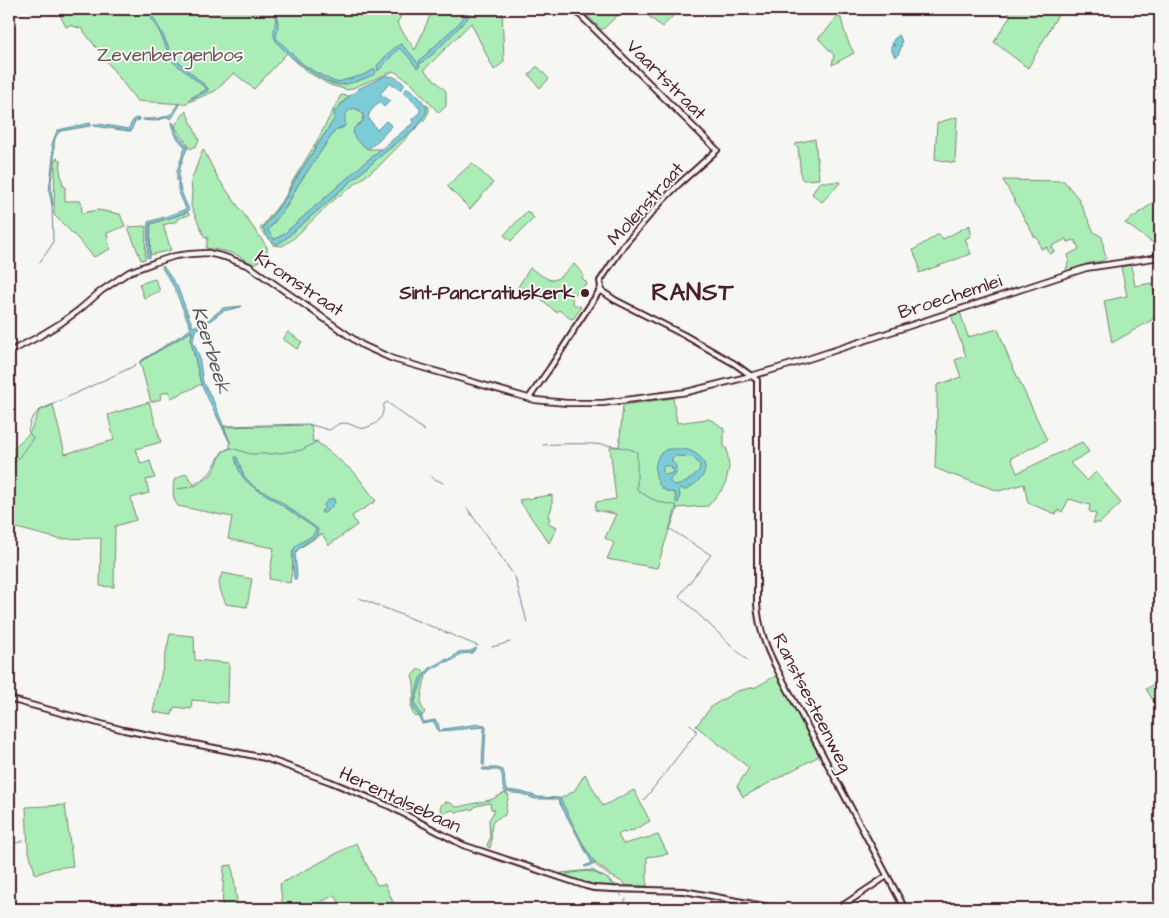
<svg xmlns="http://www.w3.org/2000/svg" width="1169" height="918" font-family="'Architects Daughter',sans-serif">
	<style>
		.green { fill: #abedb7; stroke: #7a8671 }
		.water { fill: #7cccd7; stroke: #688792; fill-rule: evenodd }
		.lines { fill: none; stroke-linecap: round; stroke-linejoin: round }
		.stream { stroke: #688792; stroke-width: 1 }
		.tertiary-casing { stroke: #4a1f2b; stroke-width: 8 }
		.secondary-casing { stroke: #4a1f2b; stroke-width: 8 }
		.tertiary { stroke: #f6f6f2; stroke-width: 4 }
		.secondary { stroke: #f6f6f2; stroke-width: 4.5 }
		.poi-dot { fill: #4a1f2b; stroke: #f6f6f2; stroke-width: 2 }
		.labels { text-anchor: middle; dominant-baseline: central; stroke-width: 4; stroke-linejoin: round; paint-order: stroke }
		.park-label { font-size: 19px; fill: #62524e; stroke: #f6f6f2 }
		.street-label { font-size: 19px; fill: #4a1f2b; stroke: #f6f6f2 }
		.poi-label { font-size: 19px; font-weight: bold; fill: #4a1f2b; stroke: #f6f6f2; text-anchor: end }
		.water-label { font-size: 20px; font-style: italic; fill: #59535f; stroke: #f6f6f2 }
		.district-label { font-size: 24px; font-weight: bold; letter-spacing: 1px; fill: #4a1f2b; stroke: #f6f6f2 }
	</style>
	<rect width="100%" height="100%" fill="#f6f6f2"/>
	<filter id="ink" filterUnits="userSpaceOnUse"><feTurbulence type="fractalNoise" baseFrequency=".02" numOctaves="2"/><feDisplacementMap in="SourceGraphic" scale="10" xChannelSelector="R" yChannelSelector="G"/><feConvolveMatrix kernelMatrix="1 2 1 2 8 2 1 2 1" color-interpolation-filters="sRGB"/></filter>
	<g filter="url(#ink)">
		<g class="green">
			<polygon points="57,9 405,9 397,23 415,50 433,9 502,9 504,62 494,70 471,23 424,70 446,91 446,106 439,113 411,83 394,71 348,90 330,85 306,71 287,53 254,89 234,73 215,91 184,104 137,101 82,29 70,25 66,27"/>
			<polygon points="580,9 624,9 602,30"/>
			<polygon points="640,9 680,9 662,27"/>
			<polygon points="1004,9 1061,9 1028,68 994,42 1011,15"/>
			<path d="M837,17L841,18C844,31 847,41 854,53L832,65L834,55L818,38L826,31Z"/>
			<polygon points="536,67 538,67 549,79 540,88 529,75"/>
			<path d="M341,95L349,96C341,103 337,107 335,118L293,183L287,196L263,228L269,239L260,229L285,197L292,182L316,143Z"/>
			<polygon points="425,104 429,107 429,111 425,119 380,165 330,203 293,239 282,246 273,245 272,242 277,244 284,240 379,157 418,126 427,108"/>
			<path d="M354,108L360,111L363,115L362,122L357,125L363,145L368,149H381L285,233L276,239H274L268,231L269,229L287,206L298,185L334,132L337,129L343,128L345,124C343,116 345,111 354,108Z"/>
			<path d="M186,111L199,140L196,146L190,149C186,140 178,135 175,125Z"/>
			<polygon points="957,117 955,163 935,159 937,123"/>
			<polygon points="815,139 819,179 803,180 801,177 798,147 795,145 797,143"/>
			<polygon points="203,149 218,178 267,247 267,255 256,263 253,264 235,254 224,251 206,248 208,237 205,238 191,206 192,191 191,181"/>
			<polygon points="57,158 61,161 60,170 63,186 65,186 65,201 81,201 82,213 98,210 120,214 125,226 107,233 110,249 94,257 78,239 54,215 55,160"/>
			<polygon points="472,163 493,183 470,209 447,186"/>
			<polygon points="1003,180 1064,181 1078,198 1094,232 1102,237 1104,250 1106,258 1102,261 1090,263 1066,271 1069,259 1068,255 1079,249 1075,240 1068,242 1066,239 1052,246 1054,252 1049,254 1047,247 1041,249 1038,239 1034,236"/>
			<polygon points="821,182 841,182 822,202 812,194 818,184"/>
			<polygon points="1160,198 1160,253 1153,254 1156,245 1125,223"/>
			<polygon points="527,211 534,218 511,241 504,235"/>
			<polygon points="188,212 189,215 177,219 178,221 163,225 171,250 150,255 151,224"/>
			<polygon points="970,225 971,236 965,239 971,254 919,273 919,265 913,250 939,234 943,239"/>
			<polygon points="146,226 145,259 141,260 128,227"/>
			<path d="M574,264L584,275L582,278L587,283L572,297C572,308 575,303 581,307L574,318L571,319L559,310L556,312L540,298L542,296L540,294L538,296L531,292L516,290L530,268C555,284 552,285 574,264Z"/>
			<polygon points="1131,265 1135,286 1152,283 1160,315 1112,343 1104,301 1127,296 1121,267"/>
			<polygon points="155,279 160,291 144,298 139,284"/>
			<polygon points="960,312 968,337 998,329 1009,359 1047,440 1011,458 1017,473 1082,442 1089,452 1070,463 1087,481 1096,472 1121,503 1100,523 1093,523 1096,514 1089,511 1090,505 1069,499 1062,512 1058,510 1056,514 1028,503 1024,484 999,491 950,474 935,468 937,418 937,385 961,377 955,360 966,356 951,315"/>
			<polygon points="192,331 191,341 201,384 187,391 171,398 169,391 160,394 161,399 151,402 140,362"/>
			<polygon points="288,332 302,342 297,349 283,339"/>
			<polygon points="673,398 677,423 707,419 714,421 724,429 724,447 727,449 729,467 725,486 708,506 676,508 657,568 607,559 614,543 605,538 616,514 595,510 596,502 616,499 610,447 619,447 623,405"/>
			<polygon points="149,402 161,442 136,449 141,464 150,461 155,478 146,480 149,493 131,498 136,520 115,526 114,587 100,586 101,538 59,539 9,526 9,452 29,434 39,411 53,405 65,454 114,440 108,415"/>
			<path d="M311,425L313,442L316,441L355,473L376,501L352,516L357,525L329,545L322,534L295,551L290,583L269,579L274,548L228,539L232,517L178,506C172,499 173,489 174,480L186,473L195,486L212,474L223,451L230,448V442L224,427Z"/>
			<polygon points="552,495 552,507 548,517 550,518 548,523 557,527 549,543 519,500"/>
			<path d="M223,573L252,579L247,607L226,604C222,594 215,583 223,573Z"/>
			<polygon points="170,634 194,636 195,660 229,663 228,703 192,700 191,709 174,707 172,715 153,712"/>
			<path d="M420,669L423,670L426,677C424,681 420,702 421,705C422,708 424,710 425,712L422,716L416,717C408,710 412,703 414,693C415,688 414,681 412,676L416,671Z"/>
			<polygon points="777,675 819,756 743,797 737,786 749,768 696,726 712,706 737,691 756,687"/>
			<polygon points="1160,680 1160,711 1146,689"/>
			<polygon points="585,774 603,806 634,790 650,821 632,831 631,830 624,833 623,832 618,835 623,844 658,835 668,854 647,857 647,886 628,886 612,876 592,860 558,800 574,791"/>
			<path d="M505,793L509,795L507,802L505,815C502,817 496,818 494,821C489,826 493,842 490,848L488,847L487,845L490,839L489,820L495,810L491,809L490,803L476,806L473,809L464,811L456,812L453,810L443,813L440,809L442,804L445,802C452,802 453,807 458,807L490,800Z"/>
			<polygon points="65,805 73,866 54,868 37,874 35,873 28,848 26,807"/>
			<polygon points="356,843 377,885 385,884 396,909 342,909 335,895 307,909 283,909 280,884"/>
			<polygon points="232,865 238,909 222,909 224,866"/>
			<path d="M592,870L608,879L618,887C598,888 579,883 560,875L561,873Z"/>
		</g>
		<g class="water">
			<path d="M269,9H274L277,12L278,27L276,37L278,40L303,64L315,72L335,82H338L363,75L375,69L376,73C369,78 347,85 339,85C323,84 284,53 276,41C270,32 279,21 274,14C273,12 271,10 269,9Z"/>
			<path d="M469,9H471V12L467,19L432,55L420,64L419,61L460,22C462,17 467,15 470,11Z"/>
			<polygon points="153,17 161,31 174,58 208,88 208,91 189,100 189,99 207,89 172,61 159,31 151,19"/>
			<path d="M899,35C904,41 901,49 898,55L895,57L891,49V46L895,45L892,44L894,39Z"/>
			<path d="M401,44L410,53L420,66L417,68L407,55L399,48L378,71L377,66C383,59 392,48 401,44Z"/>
			<path d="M385,76C393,75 399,79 405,85L400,90L390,83L380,94L390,101L384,107L379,102L370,112L368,117L377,130L386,121L392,126C384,134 377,143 368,149C362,144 356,142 353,134L354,128C356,126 359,125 361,123C369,115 355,100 345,115V126L337,129L334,132L298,185L287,205L269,229L268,231L274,239H276L285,233L363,164L413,123L412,119L420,112V109L408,96L403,93L407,88C416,92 422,100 427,108L426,113L418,126L379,157L284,240L277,244C270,242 266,235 263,228L287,196L293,183L335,118L334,115V111L337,110L350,95L357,91L358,89Z"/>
			<path d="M179,104L180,105L172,118L170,119L169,117L154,121L143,120V119C152,119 166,119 173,112C173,112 176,106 177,105Z"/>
			<polygon points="136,118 140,119 140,120 135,121 131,131 129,131 94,126 94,124 99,124 128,129 134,119"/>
			<path d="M171,122H173L177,134L188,147C183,157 178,170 179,181H177V171L185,147C178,139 172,133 171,122Z"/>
			<path d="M90,123L91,124L90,126L61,131C51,137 55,150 54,161C54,167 52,174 51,181C51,189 52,197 53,205H52L49,191L53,157L52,144L57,131L58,130Z"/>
			<polygon points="178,182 179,182 181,191 189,210 187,212 167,219 167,216 186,209 178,190"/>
			<polygon points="164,217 164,219 163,220 150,224 150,257 147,258 148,222"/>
			<polygon points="163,266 177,286 193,327 208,320 223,308 242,306 241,307 223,311 207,323 195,330 193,341 199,356 203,382 213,400 230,442 230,443 201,384 191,341 192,331 140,362 139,362 191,329 174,287 162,268"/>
			<path d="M667,449C672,449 678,449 683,449C694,450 709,460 704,473C701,481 692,485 687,490H684L681,487L679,489L680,496L678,503L676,502L675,493C671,492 667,492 663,489C654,482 653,463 660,454C662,452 664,451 667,449ZM676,456L693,457L700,465L699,471C691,476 681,492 670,482V479L676,474V472H672L671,474H663V466H671L672,470H676V466L671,460L673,457Z"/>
			<path d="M235,457H237L244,476L254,487L269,494L281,502L318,529L317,535L304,544L295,553L297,576L296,579H294C294,573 291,556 293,551C296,541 312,540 316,530C311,524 303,521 297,516C288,509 278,503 268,496C250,485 240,481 235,457Z"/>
			<polygon points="332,498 334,499 335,503 325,513 322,513 321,511 325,508 324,505 327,501"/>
			<polygon points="476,648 477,649 472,653 460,654 453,660 443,663 432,669 423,678 415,702 416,706 421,714 423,722 424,722 435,720 438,723 440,731 438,731 434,722 422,724 419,716 414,710 413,704 420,678 431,667 444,660 451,659 458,652 471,651"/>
			<polygon points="480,724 485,725 486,727 484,766 482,764 484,727 441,731 443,729"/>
			<path d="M483,768H498L503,770C506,777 503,784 507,790L522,792L538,797L560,798L584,846L595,863L593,865L585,867L584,866L592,863L558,800L555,799H535L522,794L505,792C501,786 504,778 501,772L498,770H483L482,769Z"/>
		</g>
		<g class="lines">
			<g class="stream">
				<polyline points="39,263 50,248 53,242 52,203"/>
				<path d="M224,426L308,424L329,430C334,428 337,423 343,423C350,423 353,426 359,428C363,429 366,428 370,426C381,422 383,415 384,404L387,402L425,431"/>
				<path d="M543,445C566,443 617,442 637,452V489C649,499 661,504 676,505L677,510L670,529L711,555L679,596L748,661"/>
				<polyline points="9,471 33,438 28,431 31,420 38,411 132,367 136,364"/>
				<polyline points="431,477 443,483"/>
				<polyline points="177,489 191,487 210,473 222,452 228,449 232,448 250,454 272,454 302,450 318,441"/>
				<polyline points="467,508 515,577 527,622"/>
				<polyline points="359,598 420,622"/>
				<polyline points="423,623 478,646"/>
				<polyline points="492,647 510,642"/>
				<polyline points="644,800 696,733 696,730 690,724"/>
				<polyline points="9,845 23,841"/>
				<polyline points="594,864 611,877"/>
				<path d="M566,877L567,874C580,872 589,868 601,876"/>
				<polyline points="576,881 591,885"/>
				<polyline points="609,881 612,884 613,886"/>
				<polyline points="594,885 611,886"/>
				<polyline points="620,894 622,896"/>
				<polyline points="620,909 626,899"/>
			</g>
			<defs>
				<g id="tertiary">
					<polyline points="574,9 717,150 679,184 662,201 624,245 600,281 601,287 600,290"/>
					<path d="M600,290L615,300L684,335L735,364L757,380V604C759,630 766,648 778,671L905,909"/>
					<polyline points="529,398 550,368 573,332 574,329 600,290"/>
					<polyline points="9,699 124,730 265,758 331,782 389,806 463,845 586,886 594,888 612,889 684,891 780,909"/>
					<polyline points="835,909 845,904 887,876"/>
				</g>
				<polyline id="secondary" points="9,352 38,337 61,323 79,310 101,291 129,272 156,262 175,256 190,254 208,253 225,257 249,266 362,345 393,359 535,400 567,403 603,403 687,392 751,376 799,362 1086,268 1160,257"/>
			</defs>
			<use href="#tertiary" class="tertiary-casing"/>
			<use href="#secondary" class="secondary-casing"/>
			<use href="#tertiary" class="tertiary"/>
			<use href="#secondary" class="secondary"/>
		</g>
	</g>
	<circle class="poi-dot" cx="585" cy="293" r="5"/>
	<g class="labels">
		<g class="park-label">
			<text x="170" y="55">Zevenbergenbos</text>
		</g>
		<g class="street-label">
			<text transform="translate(666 80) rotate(45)">Vaartstraat</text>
			<text transform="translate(646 204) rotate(-48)">Molenstraat</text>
			<text transform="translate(299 284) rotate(34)">Kromstraat</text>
			<text transform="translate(950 297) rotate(-18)">Broechemlei</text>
			<text transform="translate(812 703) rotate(63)">Ranstsesteenweg</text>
			<text transform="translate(400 800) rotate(25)">Herentalsebaan</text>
		</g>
		<g class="poi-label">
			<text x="575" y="293">Sint-Pancratiuskerk</text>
		</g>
		<g class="water-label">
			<text transform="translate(211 350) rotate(73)">Keerbeek</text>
		</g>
		<g class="district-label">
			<text x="693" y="293">RANST</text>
		</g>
	</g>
	<rect width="1169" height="918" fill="none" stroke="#f6f6f2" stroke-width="30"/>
	<rect x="15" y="15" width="1139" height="888" fill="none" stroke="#4a1f2b" stroke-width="2" filter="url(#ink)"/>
</svg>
